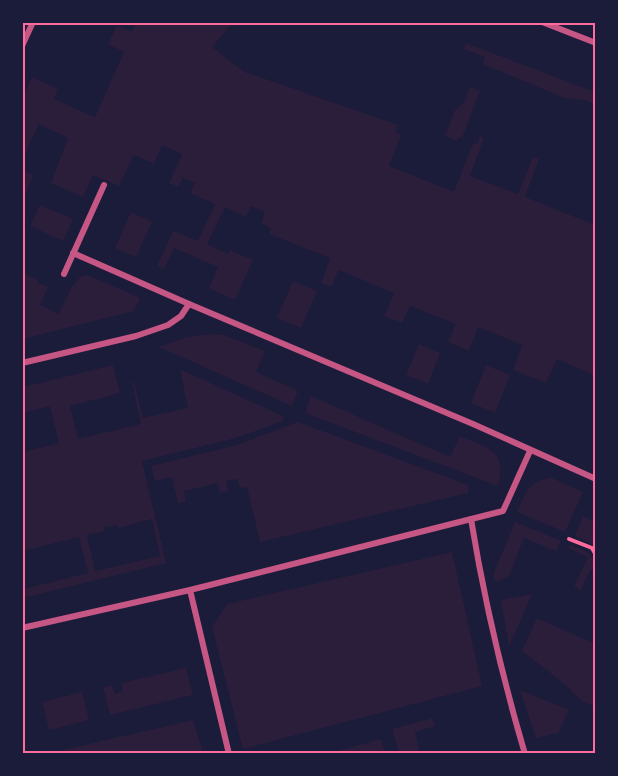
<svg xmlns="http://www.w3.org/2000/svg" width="618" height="776" font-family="Montserrat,sans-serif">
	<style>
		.green { fill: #2a1e3b; fill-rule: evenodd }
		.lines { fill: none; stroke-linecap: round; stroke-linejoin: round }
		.path { stroke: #ff6b9d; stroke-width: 4 }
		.minor { stroke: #c65784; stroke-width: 6 }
		.neatline { fill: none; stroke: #ff6b9d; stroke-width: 2 }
	</style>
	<rect width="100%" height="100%" fill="#1b1b3a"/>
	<g class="green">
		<polygon points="136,23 233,23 212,47 245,72 398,125 395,132 401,135 389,166 454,192 473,143 477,144 480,136 484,138 470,176 518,194 533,157 539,159 525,197 595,225 595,376 557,359 546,383 513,370 522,345 478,327 469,351 448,342 456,324 410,306 402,323 384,316 394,293 339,270 331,287 321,283 330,258 269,234 271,228 261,223 265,212 251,206 246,217 225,207 207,244 228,254 230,250 253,260 235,300 209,288 218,267 174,248 164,269 157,266 173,231 198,241 215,204 190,193 195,183 183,178 178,187 169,183 182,154 162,145 154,164 134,155 119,186 93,175 83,197 51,183 68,138 39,124 23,159 23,97 32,77 58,89 54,99 95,117 124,52 108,44 117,25 132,32"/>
		<polygon points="466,43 595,92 595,104 585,100 564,98 483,64 485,57 464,49"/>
		<polygon points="470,87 480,91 462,138 459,137 457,141 445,136 455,110 464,103"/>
		<polygon points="23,170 34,175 24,197 23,197"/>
		<polygon points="40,205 73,219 63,241 30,226"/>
		<polygon points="131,212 152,222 136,257 115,248"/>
		<polygon points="23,273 38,280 37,283 48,287 40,305 59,314 71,288 81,276 88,275 140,298 134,311 23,339"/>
		<polygon points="293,281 317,291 301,328 277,318"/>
		<polygon points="209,334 224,335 265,351 256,372 298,391 292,406 159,347 184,338"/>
		<polygon points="419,344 440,353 428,384 406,375"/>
		<path d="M113,365L120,393L70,406L78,439L141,424L132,382H134L143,418L188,408L180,371H184L283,416V421L236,438L142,461L166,563L23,598V589L88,573L79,537L23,551V452L59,443L50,406L23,413V387ZM152,519L160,556L95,571L87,535L105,531L104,527L117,525L118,528Z"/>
		<polygon points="486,365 510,375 495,413 471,403"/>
		<path d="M311,396L450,457L460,436C489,449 507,449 498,486L305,413Z"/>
		<polygon points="298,422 468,485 468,493 260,542 247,487 240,488 237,479 226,481 228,491 220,493 218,483 184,491 186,501 178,503 172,477 155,481 151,466 237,445"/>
		<path d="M550,477L583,492L565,532L517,512C526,492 527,484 550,477Z"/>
		<polygon points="583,516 595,522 595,546 575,536"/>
		<polygon points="515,522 561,541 556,551 524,538 509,576 497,582 494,579 494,572"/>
		<path d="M570,545C583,549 592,552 595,566L588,574L581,590L574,587L588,557L568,548Z"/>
		<polygon points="452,552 482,686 243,749 212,627 227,604"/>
		<polygon points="532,594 509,647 501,600"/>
		<polygon points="537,618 595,644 595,707 582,701 562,682 522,651"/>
		<polygon points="186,668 193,695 110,715 103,687 112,685 115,694 123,691 121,683"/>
		<polygon points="520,690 569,710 558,733 536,738"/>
		<polygon points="82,692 89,720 49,730 42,702"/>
		<polygon points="433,718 435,726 415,732 420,753 399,753 392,729"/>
		<polygon points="193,720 203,753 50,753"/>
		<polygon points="381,739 385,753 331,753"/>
	</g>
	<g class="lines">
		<polyline class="path" points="569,539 592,548 596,555"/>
		<g class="minor">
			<polyline points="542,22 596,43"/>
			<polyline points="22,46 33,22"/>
			<polyline points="73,253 189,304 473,424 596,479"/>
			<polyline points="64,274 104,185"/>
			<polyline points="22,363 136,336 168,325 181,316 189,304"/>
			<path d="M471,519C484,599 502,676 525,754"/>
			<polyline points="190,590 229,754"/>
			<polyline points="22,628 190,590 503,511 530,451"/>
		</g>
	</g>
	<rect width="618" height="776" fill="none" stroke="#1b1b3a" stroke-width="48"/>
	<rect x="24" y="24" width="570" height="728" class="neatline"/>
</svg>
